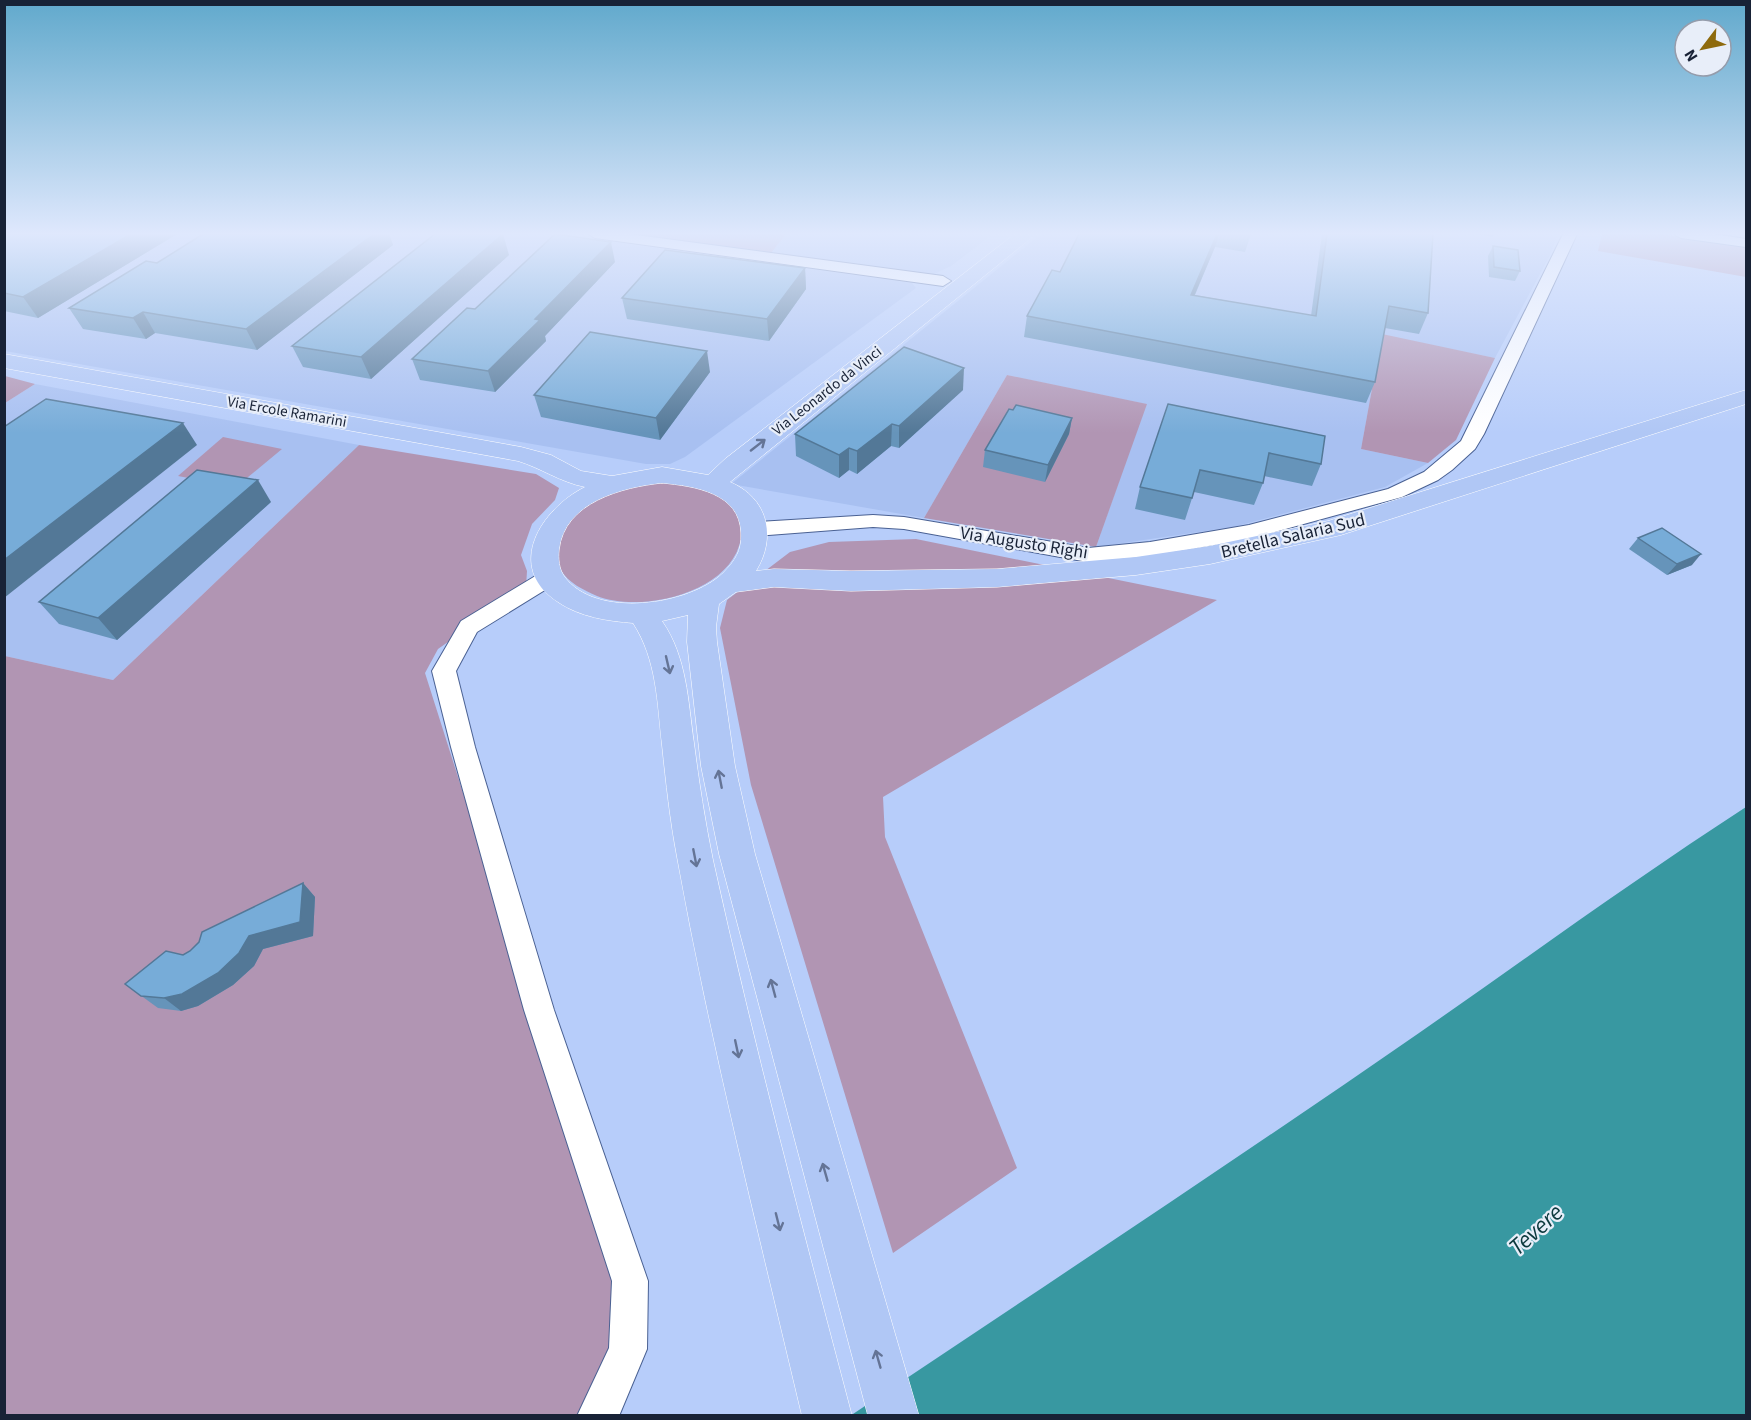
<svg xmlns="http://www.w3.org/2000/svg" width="1751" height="1420" font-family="'Source Sans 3',sans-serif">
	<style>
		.built { fill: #a8c0f1 }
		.green { fill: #b195b3 }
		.water { fill: #3898a1 }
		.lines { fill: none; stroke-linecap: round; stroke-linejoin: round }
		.minor-casing { stroke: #4a6193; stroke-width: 2 }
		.major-casing { stroke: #fff; stroke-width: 1 }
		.minor { fill: #fff; fill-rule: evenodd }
		.major { fill: #b0c7f5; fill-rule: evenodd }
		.wall { fill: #6694ba }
		.shaded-wall { fill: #537897 }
		.building { fill: #77acd8; stroke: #537897; stroke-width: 1.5 }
		.oneway { stroke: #647496 }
		.labels { text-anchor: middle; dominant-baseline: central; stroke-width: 4.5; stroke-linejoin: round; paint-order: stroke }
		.far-street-label { font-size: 15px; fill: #182236; stroke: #e8eef9 }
		.street-label { font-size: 18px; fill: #182236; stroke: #e8eef9 }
		.near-water-label { font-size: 24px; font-style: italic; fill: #0c393d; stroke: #e8eef9 }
	</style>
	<rect width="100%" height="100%" fill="#b7cdfa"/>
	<g class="built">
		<polygon points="4,234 556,234 912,283 916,288 685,457 670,464 646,464 5,351"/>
		<polygon points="786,234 993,234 951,266 934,274 771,253"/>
		<polygon points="1041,234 1558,234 1549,257 1495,358 1382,335 1361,449 1428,463 1385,487 1233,527 1096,547 1146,404 1007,375 924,518 731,484"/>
		<polygon points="35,384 359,445 113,680 5,656 5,403"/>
	</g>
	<g class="green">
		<polygon points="631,234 786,234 771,253"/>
		<polygon points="1602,234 1661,234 1746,246 1746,277 1598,251"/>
		<polygon points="1382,334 1495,358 1456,440 1428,463 1361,449"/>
		<polygon points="1007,375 1147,404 1096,547 924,518"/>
		<polygon points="5,376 35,384 5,403"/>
		<polygon points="223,437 282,449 236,487 178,476"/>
		<polygon points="359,445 536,474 559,488 555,500 532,524 521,555 527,571 526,587 438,649 425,673 617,1278 613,1402 601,1416 5,1416 5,656 113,680"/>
		<path d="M658,481C674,484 692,485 708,489C719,493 729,502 736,512C743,522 743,535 739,546C724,594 640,613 597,596C584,590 568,583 561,570C545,540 572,505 601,495C619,488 640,485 658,481Z"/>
		<polygon points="916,539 1217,600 883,797 885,837 1017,1168 893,1253 751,785 720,628 727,600 790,552 829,542"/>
	</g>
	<path class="water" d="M1746,807V1415L850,1416C1040,1289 1231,1163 1419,1033C1528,957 1635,879 1746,807Z"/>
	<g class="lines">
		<defs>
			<g id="minor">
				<polygon points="588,234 629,234 943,276 951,281 943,286 595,238"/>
				<polygon points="1563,234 1577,234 1484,434 1475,449 1452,470 1438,480 1402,497 1249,539 1150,556 1088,562 904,529 873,527 756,536 749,534 746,529 749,524 756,522 873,515 904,517 1088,548 1150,542 1249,525 1388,489 1424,472 1461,441"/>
				<polygon points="1674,234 1714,234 1746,239 1746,247 1681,238"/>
				<polygon points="550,570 558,572 561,577 558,582 477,632 456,671 475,747 554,1010 648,1281 647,1349 619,1416 577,1416 609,1348 612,1281 524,1010 451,747 432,671 461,621 542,572"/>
			</g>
			<path id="major" d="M1015,234H1036L730,482C768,498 777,537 756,571L774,569L851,571L997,569L1136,557L1210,546L1328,521L1746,390V404L1341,535L1210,564L1136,575L997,587L851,591L774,587L736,592L719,604L716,627L717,642L735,766L755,854L919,1416H868L719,854L701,766L687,642L688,615L662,621C687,657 688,701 694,743C699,782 705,821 713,860C754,1046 803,1231 852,1416H802C758,1230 711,1045 677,857C670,820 666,783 662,745C657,702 657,660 633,623C608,621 580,617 558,602C504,567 541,509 585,487C560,482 541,468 518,461L4,368V354L521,447L551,455L581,471L612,476L662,467L708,475L725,459ZM662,483C695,486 740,493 741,533C742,551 735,561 723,573C690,605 595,620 564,576C559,569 558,558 559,550C564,502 623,487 662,483Z"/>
		</defs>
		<use href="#minor" class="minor-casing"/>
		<use href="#major" class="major-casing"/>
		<use href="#minor" class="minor"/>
		<use href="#major" class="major"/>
	</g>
	<g class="wall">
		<polygon points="4,234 177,234 38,318 4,311"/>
		<polygon points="203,234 389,234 393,245 257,350 155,333 146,339 83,329 69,308 157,263"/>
		<polygon points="1079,234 1251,234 1245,252 1215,247 1195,295 1311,316 1322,234 1433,234 1428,313 1419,334 1385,328 1375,382 1366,403 1024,337 1027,316 1060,272"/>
		<polygon points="1478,234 1494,234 1493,237"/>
		<polygon points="1493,246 1520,271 1515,281 1489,277 1488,256"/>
		<polygon points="509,255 371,379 303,367 292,346"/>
		<polygon points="615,262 545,336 546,341 495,392 420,380 412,359 475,309"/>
		<polygon points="805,268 806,289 769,341 627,319 622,298"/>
		<polygon points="710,372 660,440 541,417 534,395"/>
		<polygon points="963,390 899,448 891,446 857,474 849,470 839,478 796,456 795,434"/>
		<polygon points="1168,404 1321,464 1312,486 1264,476 1263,483 1254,505 1194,492 1185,520 1135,509 1140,487"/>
		<polygon points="1072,418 1069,434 1045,482 983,467 985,450"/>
		<polygon points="271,502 117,640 59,624 39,602"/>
		<polygon points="1638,538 1692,565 1667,575 1629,549"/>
		<polygon points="303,883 315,897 313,936 263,949 254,966 233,985 198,1006 181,1011 158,1008 125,984 190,951"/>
	</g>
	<g class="shaded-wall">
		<polygon points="131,234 177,234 38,318 23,297"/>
		<polygon points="374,234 389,234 393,245 257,350 246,329"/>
		<polygon points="503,234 509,255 371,379 361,357"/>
		<polygon points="1217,234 1219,234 1215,247 1186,315 1191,295"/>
		<polygon points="611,242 615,262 545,336 546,341 495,392 488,371 535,319"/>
		<polygon points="805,268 806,289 769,341 767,319"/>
		<polygon points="143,312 155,333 146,339 133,318"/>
		<polygon points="707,351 710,372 660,440 656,418"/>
		<polygon points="964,368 963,390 899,448 899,426"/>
		<polygon points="1072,418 1069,434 1045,482 1048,465"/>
		<polygon points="183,423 197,445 4,598 4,560"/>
		<polygon points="892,424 891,446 857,474 857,451"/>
		<polygon points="849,448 849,470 839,478 839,455"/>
		<polygon points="258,480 271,502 117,640 98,618"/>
		<polygon points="1701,554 1692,565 1667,575 1677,564"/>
		<polygon points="303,883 315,897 313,936 263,949 254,966 233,985 198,1006 181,1011 164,998 249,936"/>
	</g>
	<g class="building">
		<polygon points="4,234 131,234 23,297 4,293"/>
		<polygon points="203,234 374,234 246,329 143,312 133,318 69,308 146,261 157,263"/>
		<polygon points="435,234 503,234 361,357 292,346"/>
		<polygon points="555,234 611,242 535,319 540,320 488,371 412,359 467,308 475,309"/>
		<polygon points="1079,234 1217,234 1191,295 1316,316 1327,234 1433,234 1428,313 1389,306 1375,382 1027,316 1052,270 1060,272"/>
		<polygon points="1493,246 1518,250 1520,271 1494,267"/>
		<polygon points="665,250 805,268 767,319 622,298"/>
		<polygon points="590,332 707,351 656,418 534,395"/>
		<polygon points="904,347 964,368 899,426 892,424 857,451 849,448 839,455 795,434"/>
		<polygon points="46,399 183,423 4,560 4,427"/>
		<polygon points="1168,404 1325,436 1321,464 1269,453 1263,483 1200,470 1192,498 1140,487"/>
		<polygon points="1016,405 1072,418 1048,465 985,450 1009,409 1013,410"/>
		<polygon points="197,470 258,480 98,618 39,602"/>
		<polygon points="1662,528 1701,554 1677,564 1638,538"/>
		<polygon points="303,883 300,922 249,936 239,953 218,973 182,994 164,998 141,996 125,984 166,951 183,955 190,951 199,942 202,932"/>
	</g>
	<defs><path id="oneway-shaft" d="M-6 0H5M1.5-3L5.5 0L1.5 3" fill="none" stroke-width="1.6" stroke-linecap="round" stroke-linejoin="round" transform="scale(1.5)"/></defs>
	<g class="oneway">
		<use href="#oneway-shaft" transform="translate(758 445) rotate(-38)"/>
		<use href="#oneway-shaft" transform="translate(668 665) rotate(77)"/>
		<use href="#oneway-shaft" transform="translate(720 779) rotate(-101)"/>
		<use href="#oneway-shaft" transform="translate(695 858) rotate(79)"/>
		<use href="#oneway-shaft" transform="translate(773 988) rotate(-105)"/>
		<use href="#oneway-shaft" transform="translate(737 1049) rotate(78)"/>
		<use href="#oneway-shaft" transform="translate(825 1172) rotate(-106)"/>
		<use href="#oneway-shaft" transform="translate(778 1222) rotate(76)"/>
		<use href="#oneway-shaft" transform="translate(878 1359) rotate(-106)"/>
	</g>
	<linearGradient id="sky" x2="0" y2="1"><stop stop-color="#61a9cc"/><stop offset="0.54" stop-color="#dfe8fd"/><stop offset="1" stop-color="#dfe8fd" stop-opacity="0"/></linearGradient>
	<rect width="1751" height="433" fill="url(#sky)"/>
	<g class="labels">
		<g class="far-street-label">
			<text transform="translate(827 391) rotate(-38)">Via Leonardo da Vinci</text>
			<text transform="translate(287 412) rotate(10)">Via Ercole Ramarini</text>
		</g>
		<g class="street-label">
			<text transform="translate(1293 536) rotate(-13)">Bretella Salaria Sud</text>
			<text transform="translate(1024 543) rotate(9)">Via Augusto Righi</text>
		</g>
		<g class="near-water-label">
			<text transform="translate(1536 1230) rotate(-42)">Tevere</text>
		</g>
	</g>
	<rect width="1751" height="1420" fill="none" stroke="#182236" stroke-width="12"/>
	<g transform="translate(1703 48) rotate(238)"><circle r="28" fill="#e8eef9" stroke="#959cab" stroke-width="1.5"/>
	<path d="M0-4.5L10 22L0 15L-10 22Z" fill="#8e6a0d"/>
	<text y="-9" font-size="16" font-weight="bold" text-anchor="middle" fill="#182236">N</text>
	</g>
</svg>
